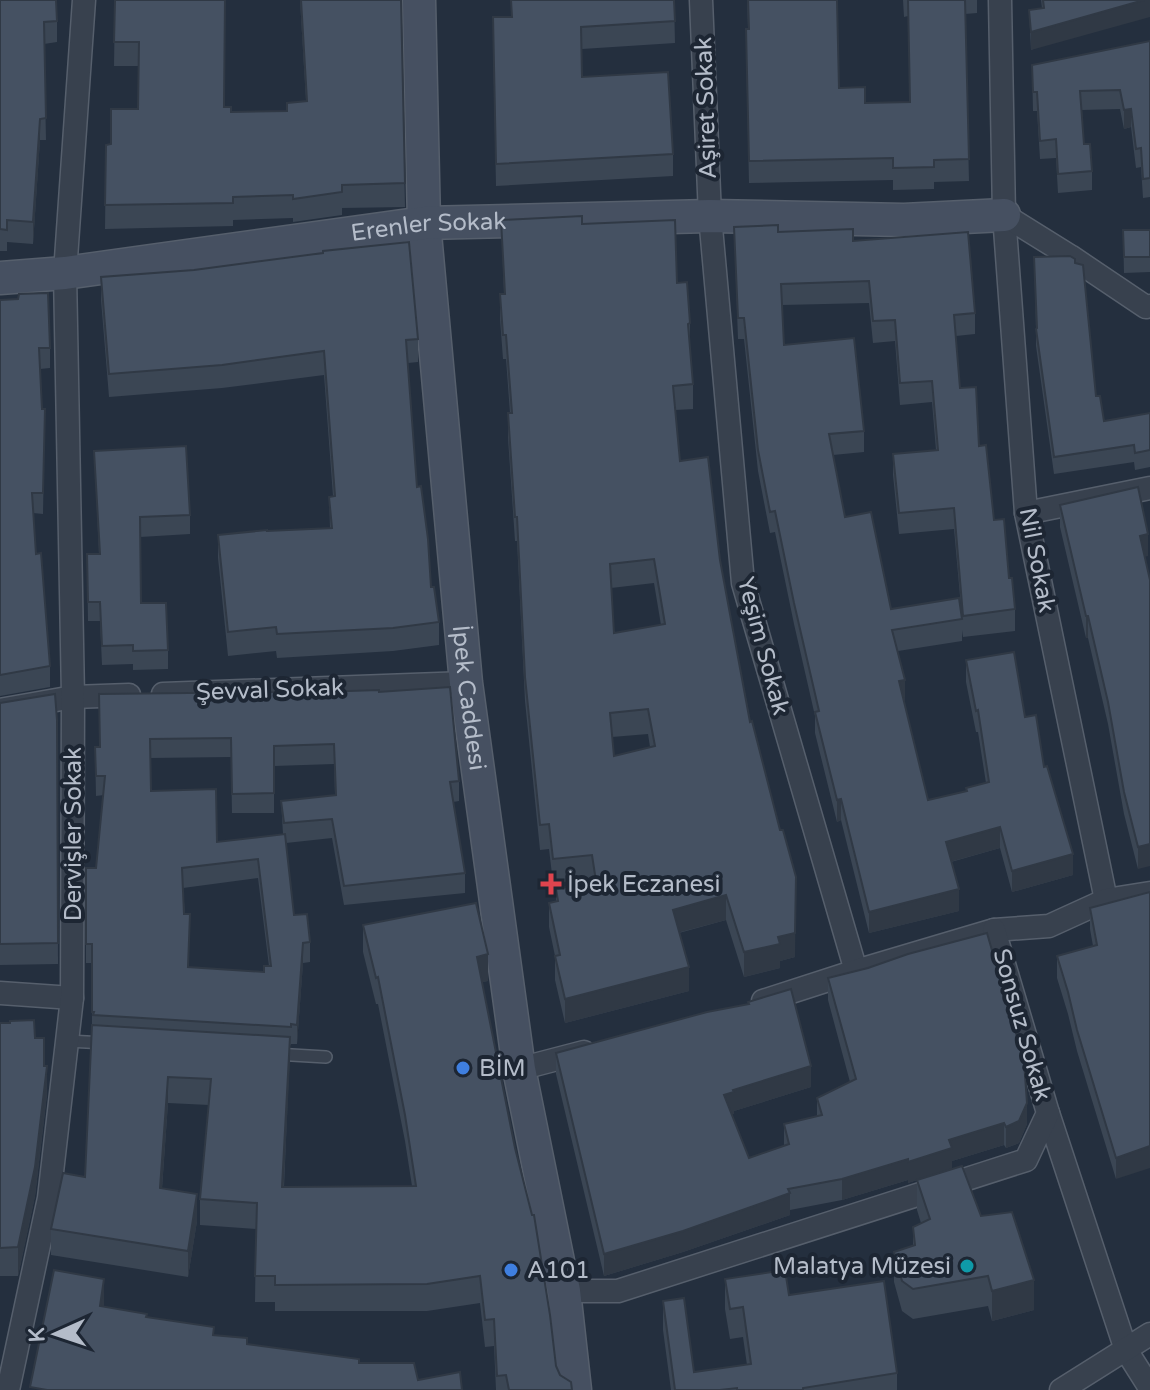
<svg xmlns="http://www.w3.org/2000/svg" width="1150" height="1390" font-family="'Varela Round',sans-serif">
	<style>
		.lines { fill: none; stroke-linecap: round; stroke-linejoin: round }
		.lane-casing { stroke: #565f6c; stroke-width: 14 }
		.street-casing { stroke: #565f6c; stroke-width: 25 }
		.secondary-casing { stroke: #565f6c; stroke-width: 35 }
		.lane { stroke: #38414e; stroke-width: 11 }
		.street { stroke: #38414e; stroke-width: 22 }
		.secondary { stroke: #465061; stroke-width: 32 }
		.wall { fill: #3b4654; fill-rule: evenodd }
		.shaded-wall { fill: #303945 }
		.building { fill: #455162; stroke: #303945; stroke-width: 2; fill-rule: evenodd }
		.health-dot { fill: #e0444e; stroke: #1d2633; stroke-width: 3 }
		.shop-dot { fill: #3f7fe0; stroke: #1d2633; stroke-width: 3 }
		.culture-dot { fill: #0f9aa8; stroke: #1d2633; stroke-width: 3 }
		.labels { text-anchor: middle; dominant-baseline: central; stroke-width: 8; stroke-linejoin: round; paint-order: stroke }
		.street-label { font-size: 24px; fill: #b4bcc9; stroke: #1d2633 }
		.poi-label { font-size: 24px; fill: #b4bcc9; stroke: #1d2633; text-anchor: start }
	</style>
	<rect width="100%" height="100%" fill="#242f3e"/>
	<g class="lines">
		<defs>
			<g id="lane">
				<polyline points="67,1041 106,1043"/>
				<polyline points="275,1054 326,1057"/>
			</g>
			<g id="street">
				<polyline points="701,0 710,216 743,583 856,971"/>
				<polyline points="1000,0 1004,215 1026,513 1106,900"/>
				<polyline points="1004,215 1070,256 1146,307 1150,306"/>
				<polyline points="1026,513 1150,488"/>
				<polyline points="163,694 466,683"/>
				<polyline points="0,710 73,697 129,695"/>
				<polyline points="0,993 72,998"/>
				<polyline points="763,1001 856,971 994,930 1049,926 1106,900 1150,893"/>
				<polyline points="519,1069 584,1052"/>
				<polyline points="1048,1113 1126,1350 1150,1388"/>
				<polyline points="564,1291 618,1291 1026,1160 1048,1113 994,930"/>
				<polyline points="8,1390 49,1198 72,998 73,697 65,273 84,0"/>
				<polyline points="1061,1390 1150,1334"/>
			</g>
			<g id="secondary">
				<path id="s1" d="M419,0L424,223L466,683L519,1069L564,1291L575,1390"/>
				<path id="s2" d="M0,278L65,273L424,223L710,216L904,220L1004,215"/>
			</g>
		</defs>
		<use href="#lane" class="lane-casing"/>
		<use href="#street" class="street-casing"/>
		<use href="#secondary" class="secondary-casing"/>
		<use href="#lane" class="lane"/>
		<use href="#street" class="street"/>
		<use href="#secondary" class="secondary"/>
	</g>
	<g class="wall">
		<polygon points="0,0 57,21 57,42 44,44 46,140 40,140 33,244 7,242 7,251 0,251"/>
		<polygon points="115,0 231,112 287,111 306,101 300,0 400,0 405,207 342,208 342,215 293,222 293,218 233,220 233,226 105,229 106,145 111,144 138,109 139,66 114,66"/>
		<polygon points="511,0 674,0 675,43 582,49 582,77 673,154 673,176 496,186 493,40 511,17"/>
		<polygon points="747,0 837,0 839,88 865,103 910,102 908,16 904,17 903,0 977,0 977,13 965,14 969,181 934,182 934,189 893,190 893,180 749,183 746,51 748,29"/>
		<polygon points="1041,0 1150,0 1031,50 1029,10 1042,8"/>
		<polygon points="1150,41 1150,197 1143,198 1141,167 1136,168 1131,127 1124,129 1120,109 1082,110 1084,144 1092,171 1092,190 1058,193 1056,158 1040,159 1037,111 1033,111 1032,65"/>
		<path d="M501,220L582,224L677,283L690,323V348L693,384V409L675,410L680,461L720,560L795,957L780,961V968L744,977L726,920L679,933L689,991L565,1023L555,980V956L549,927V903L556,901V889L592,882V879L553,883L549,849L540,850L525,701L517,541H515L508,438V413H510L506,359H503L500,319V294H504ZM654,583L661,625L614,633L611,588ZM648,734L650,747L614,756L612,737Z"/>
		<path d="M734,227L853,241L975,313V334L956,336L960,388L979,446L994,520L1009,578L1015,609V631L963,637L962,630V641L898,651L904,701L928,800L966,791L986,783L978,732H976L966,682V660L1025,717L1044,767L1073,875L1012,892L1000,848L951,862L959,911L869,933L841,820L837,822L815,733V716L794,624L775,532L770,533L758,471L744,339H738ZM869,303L873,343L895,341L900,405L932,402L936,450L893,454V475L899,534L954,529L961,607L891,609L845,517L833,455L864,452V431L784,345L782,305Z"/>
		<polygon points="1123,230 1150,230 1150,272 1124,273"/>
		<polygon points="1034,257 1075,263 1096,396 1104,421 1150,413 1150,467 1135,470 1134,462 1054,474 1036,346 1036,329"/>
		<polygon points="101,277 418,339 418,362 408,363 417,487 431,587 439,622 439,645 393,651 277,658 276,651 228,656 218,558 218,535 330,528 329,497 333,496 324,375 222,388 109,397 101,300"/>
		<polygon points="0,300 50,348 50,368 40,369 42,409 45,409 43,514 33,513 36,554 50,666 50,687 0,696"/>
		<polygon points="94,451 190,515 190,534 140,537 141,603 168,650 168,669 133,670 133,664 102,665 100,621 88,621 87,554 99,554"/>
		<polygon points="1060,505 1148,556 1145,556 1138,869 1124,814 1108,724 1088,638 1086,638 1060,527"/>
		<path d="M319,692H379L459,781V801L453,802L465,873V893L344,905L332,838L286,843L294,915L310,942V962L303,963L297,1044H291L290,1046L284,1187L412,1186L405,1141L378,1004H376L363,952V925L488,981L482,982L556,1366L560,1375L572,1390H496L494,1346L485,1347L480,1303L427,1311H275V1302H255L256,1229L200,1225V1199L209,1105L168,1103L162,1189L197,1221L188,1277L51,1255V1229L85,1177L92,1032V963H86V868H96L104,795L96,796L95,747H100ZM231,757L232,813H274V766L334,764L335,795L281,801L283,834L217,842L151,791L150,758ZM258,878L269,966L264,972L189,968L183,888Z"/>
		<polygon points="0,703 57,720 58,964 0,965"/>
		<polygon points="1150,892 1116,1179 1077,1051 1068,1014 1057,978 1057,956 1093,946 1090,929 1090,908"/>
		<polygon points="828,978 1027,1124 1019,1143 1006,1148 1004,1145 952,1161 952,1169 981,1216 1034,1310 992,1321 988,1306 913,1319 902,1311 894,1282 894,1252 913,1246 913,1227 921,1223 917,1210 917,1180 908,1183 908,1180 842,1200 790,1210 790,1215 683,1252 604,1276 556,1074 556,1053 811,1087 734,1111 734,1114 732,1114 749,1158 784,1146 784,1124 817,1116 817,1098 850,1082 828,1000"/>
		<polygon points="0,1023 35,1038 44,1066 47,1094 35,1196 18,1276 0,1276"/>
		<polygon points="725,1279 789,1295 897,1373 897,1390 671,1390 663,1330 663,1301 694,1372 747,1365 743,1337 730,1339 725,1309"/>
	</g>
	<g class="shaded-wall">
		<polygon points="1144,0 1150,0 1150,17 1031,50 1031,32"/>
		<polygon points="1131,109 1131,127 1124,129 1124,110"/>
		<polygon points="40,119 40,140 33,244 33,222"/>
		<polygon points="1148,534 1148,556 1140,558 1140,536"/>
		<rect x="1086" y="616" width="2" height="22"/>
		<polygon points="905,680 905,701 899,702 899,681"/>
		<polygon points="841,799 841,820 837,822 837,800"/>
		<polygon points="1000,827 1000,848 946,863 946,842"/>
		<polygon points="1150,844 1150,866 1138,869 1138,847"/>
		<polygon points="1073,854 1073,875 1012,892 1012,871"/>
		<polygon points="796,877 795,957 780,961 780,968 744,977 744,952 778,937"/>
		<polygon points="959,889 959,911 869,933 869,912"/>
		<polygon points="726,895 726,920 673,934 673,910"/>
		<polygon points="303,943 303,963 297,1044 297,1025"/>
		<polygon points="488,954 488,981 477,983 477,957"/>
		<polygon points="689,967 689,991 565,1023 565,999"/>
		<polygon points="290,1037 290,1063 282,1214 282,1187"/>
		<polygon points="47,1066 47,1094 35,1196 18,1276 18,1247"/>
		<polygon points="811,1066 811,1087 734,1111 734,1114 724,1116 724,1095 733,1090"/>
		<polygon points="168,1077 168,1103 160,1215 160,1188"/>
		<polygon points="1027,1103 1027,1124 1019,1143 1006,1148 1006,1127"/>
		<polygon points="1004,1123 1004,1145 952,1161 952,1169 908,1183 908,1162 949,1140"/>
		<polygon points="1150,1146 1150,1168 1116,1179 1116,1158"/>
		<polygon points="908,1159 908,1180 842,1200 842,1179"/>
		<polygon points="790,1193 790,1215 683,1252 604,1276 604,1254"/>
		<polygon points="197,1194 197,1221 188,1277 188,1251"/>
		<polygon points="104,1279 104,1306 100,1306"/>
		<polygon points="1034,1280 1034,1310 992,1321 992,1291"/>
	</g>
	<g class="building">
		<polygon points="0,0 56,0 57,21 44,22 46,118 40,119 33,222 7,220 7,230 0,229"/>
		<polygon points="115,0 225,0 224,107 231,107 231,112 287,111 287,103 307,101 301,0 401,0 405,183 342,185 342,192 293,199 293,195 233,197 233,203 105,205 106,145 111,144 111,109 138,109 139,42 114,42"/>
		<polygon points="511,0 674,0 675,21 581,27 582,77 668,72 673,154 496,164 493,17 512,17"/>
		<polygon points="748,0 837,0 839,88 865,87 865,103 910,102 908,0 965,0 969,159 934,160 934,167 893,168 893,158 749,161 746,29 749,29"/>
		<polygon points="1043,0 1144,0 1031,32 1029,10 1044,8"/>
		<polygon points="1150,41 1150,178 1143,179 1141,148 1136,149 1131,109 1124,110 1120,90 1080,91 1084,144 1090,144 1092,171 1058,174 1056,139 1040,141 1037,92 1033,92 1032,65"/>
		<path d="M582,216V224L675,220L677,283L687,282L690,323L688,324L693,384L673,386L680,461L708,457L720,560L750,722L752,721L780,830H783L796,877L795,933L778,937L780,944L744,952L726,895L673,910L689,967L565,999L555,956L560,955L549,903L558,901L556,889L596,881L592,855L553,859L549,824L540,825L525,677L517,517H515L508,413H512L506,335H503L500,294H505L501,220ZM654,559L665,624L614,633L610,564ZM648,709L655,746L614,756L610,713Z"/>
		<polygon points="778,225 778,232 853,229 853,241 968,232 975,313 954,315 960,388 976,387 979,446 986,445 994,520 1004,519 1009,578 1012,578 1015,609 963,616 954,508 899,513 893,454 938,450 932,381 900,383 895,320 873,321 869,281 781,284 784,345 854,338 864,431 829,434 845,517 871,512 891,609 959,598 962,619 892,630 905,680 899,681 928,800 967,791 966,788 989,782 978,710 976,711 966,660 1014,652 1025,717 1036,715 1044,767 1047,766 1073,854 1012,871 1000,827 946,842 959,889 869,912 841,799 837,800 815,712 819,711 794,603 775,511 770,512 758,450 744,318 738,318 734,227"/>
		<polygon points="1123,230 1150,230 1150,257 1124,257"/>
		<polygon points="409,242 418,339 406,340 417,487 421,486 428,539 431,587 434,587 439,622 393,628 277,634 276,627 228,632 218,535 267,530 267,531 332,528 329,497 335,496 324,351 222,365 109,374 101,277 194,270 323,253 323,251"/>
		<polygon points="1070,256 1075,259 1075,263 1083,265 1096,396 1100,396 1104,421 1150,413 1150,450 1135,453 1134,445 1054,457 1036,329 1037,328 1034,257"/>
		<polygon points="48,293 50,348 39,348 42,409 45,409 43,493 32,493 36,554 41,553 50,666 0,675 0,300 18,299 19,294"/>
		<polygon points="186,446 190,515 140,517 141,603 166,603 168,650 133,651 133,645 102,646 100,602 88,602 87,554 100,554 94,451"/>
		<polygon points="1138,487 1148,534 1140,536 1150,580 1150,844 1138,847 1124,792 1108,702 1088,616 1086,616 1060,505"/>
		<path d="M450,687L459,781L450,782L465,873L344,886L332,819L284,823L281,801L336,795L334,744L274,746V793L232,794L231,738L150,739L151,791L216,789L217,842L285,834L294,915L307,914L310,942L303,943L297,1025L291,1024V1027L93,1015L94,1012H92V944H86V868H96L105,776H96L95,747H100L99,694L283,692V690L319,689V692L379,690V692ZM258,859L271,966H264V972L188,967L190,914H184L182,868Z"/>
		<polygon points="55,694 57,720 58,943 0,944 0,703"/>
		<polygon points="1150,892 1150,1146 1116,1158 1077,1030 1068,992 1057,956 1097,945 1090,908"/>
		<polygon points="476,903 488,954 477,957 515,1148 532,1215 534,1215 550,1315 556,1366 560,1375 571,1382 572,1390 509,1390 506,1375 497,1376 494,1319 485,1320 480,1276 427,1284 275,1285 275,1276 255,1276 257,1203 200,1199 211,1079 168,1077 160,1188 197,1194 188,1251 51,1229 63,1173 85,1177 92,1025 290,1037 282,1187 416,1186 405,1115 378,977 376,978 363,925"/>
		<polygon points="987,933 1024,1061 1027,1103 1019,1121 1006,1127 1004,1123 949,1140 952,1148 908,1162 908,1159 842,1179 788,1189 790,1193 683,1231 604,1254 556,1053 707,1012 749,1004 748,1002 791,989 811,1066 733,1090 734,1092 724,1095 749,1158 789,1144 784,1124 822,1115 817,1098 856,1079 828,978 868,968 908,954"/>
		<polygon points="34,1020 35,1038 44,1038 44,1066 47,1066 35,1167 18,1247 0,1248 0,1023 10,1023 10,1021"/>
		<polygon points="962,1166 981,1216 1012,1212 1034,1280 992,1291 988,1276 913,1289 902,1281 894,1252 915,1245 913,1227 930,1219 917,1180"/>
		<polygon points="54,1270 104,1279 100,1306 147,1314 146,1317 214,1327 213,1335 247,1338 247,1344 359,1359 359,1363 414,1363 418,1380 460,1372 462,1390 47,1390 30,1387"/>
		<polygon points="785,1270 789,1295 884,1281 897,1373 803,1388 803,1390 737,1390 737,1388 720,1390 675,1390 663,1301 684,1298 694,1372 751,1364 743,1307 730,1309 725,1279"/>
	</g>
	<path class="health-dot" d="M547 872h8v8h8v8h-8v8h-8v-8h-8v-8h8z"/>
	<g class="shop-dot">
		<circle cx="463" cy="1068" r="8"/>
		<circle cx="511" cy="1270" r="8"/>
	</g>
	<circle class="culture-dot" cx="967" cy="1266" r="8"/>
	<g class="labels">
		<g class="street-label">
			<text transform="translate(706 108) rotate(-92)">Aşiret Sokak</text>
			<text stroke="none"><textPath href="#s2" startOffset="432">Erenler Sokak</textPath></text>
			<text transform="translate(1037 560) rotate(79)">Nil Sokak</text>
			<text transform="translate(763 646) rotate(75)">Yeşim Sokak</text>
			<text transform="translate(270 690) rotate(-2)">Şevval Sokak</text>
			<text stroke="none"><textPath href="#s1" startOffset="700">İpek Caddesi</textPath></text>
			<text transform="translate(73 834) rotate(-90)">Dervişler Sokak</text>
			<text transform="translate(1022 1025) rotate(74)">Sonsuz Sokak</text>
		</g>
		<g class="poi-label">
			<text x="567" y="884">İpek Eczanesi</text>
			<text x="479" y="1068">BİM</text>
			<text x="951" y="1266" text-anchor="end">Malatya Müzesi</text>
			<text x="527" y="1270">A101</text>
		</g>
	</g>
	<g transform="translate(56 1334) rotate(267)" stroke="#1d2633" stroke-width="6" paint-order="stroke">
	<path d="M0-6L14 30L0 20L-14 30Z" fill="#b4bcc9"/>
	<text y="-12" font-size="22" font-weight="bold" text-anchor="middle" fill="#b4bcc9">K</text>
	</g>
</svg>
